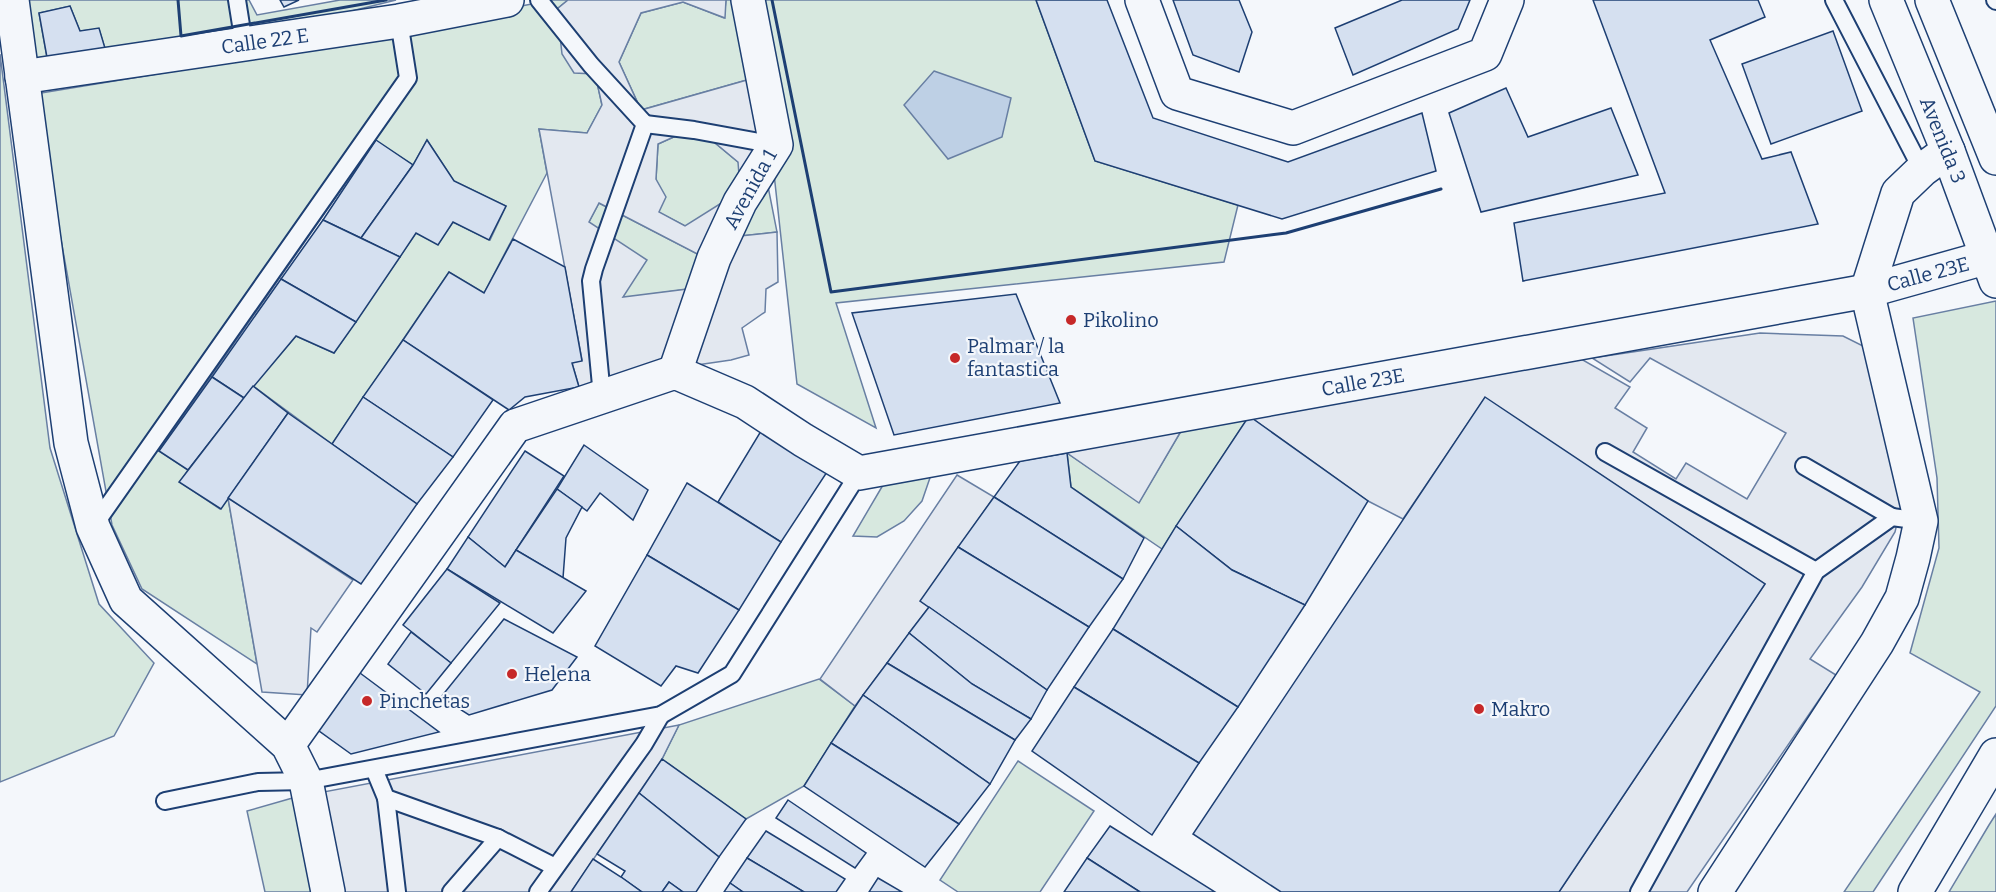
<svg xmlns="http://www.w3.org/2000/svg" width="1996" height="892" font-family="Bitter,serif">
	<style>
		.green { fill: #d7e8df; stroke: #687fa3; stroke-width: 1.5 }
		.parking { fill: #e3e8f0; stroke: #687fa3; stroke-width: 1.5; fill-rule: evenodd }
		.water { fill: #bed0e5; stroke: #687fa3; stroke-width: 1.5 }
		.building { fill: #d5e0f0; stroke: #1d3f73; stroke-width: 1.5 }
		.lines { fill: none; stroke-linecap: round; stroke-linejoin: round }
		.lane-casing { stroke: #1d3f73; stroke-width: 20 }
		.street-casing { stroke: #1d3f73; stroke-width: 36 }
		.secondary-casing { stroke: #1d3f73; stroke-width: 36 }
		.lane { stroke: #f4f7fb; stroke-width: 16 }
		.street { stroke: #f4f7fb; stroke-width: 33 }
		.secondary { stroke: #f4f7fb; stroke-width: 33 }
		.wall { stroke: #1d3f73; stroke-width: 3 }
		.poi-dot { fill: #c62828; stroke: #f4f7fb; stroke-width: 2 }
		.labels { text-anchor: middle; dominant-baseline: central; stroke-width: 4.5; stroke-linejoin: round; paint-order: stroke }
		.street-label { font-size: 20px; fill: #1d3f73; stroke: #f4f7fb }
		.poi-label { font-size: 20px; fill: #1d3f73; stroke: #f4f7fb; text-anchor: start }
	</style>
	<rect width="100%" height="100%" fill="#f4f7fb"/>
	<g class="green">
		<polygon points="26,0 249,0 257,15 340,0 396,0 295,25 107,55 99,29 80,31 70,6 39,13 48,63 27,68"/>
		<polygon points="553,0 568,0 557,9 595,73 602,105 587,133 539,129 547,173 484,293 449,272 332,444 253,386 296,336 334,353 416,233 438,244 453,222 490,240 506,206 454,181 427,140 413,165 375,141 159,451 188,470 180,482 220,509 228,498 257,664 142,589 112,525 35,94 169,72"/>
		<polygon points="726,0 740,0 754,78 641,110 619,62 641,13 683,2 724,18"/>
		<polygon points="755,0 1036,0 1095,161 1238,205 1224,262 836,303 876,428 797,384"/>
		<polygon points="0,54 50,448 99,604 154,663 114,736 0,782"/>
		<polygon points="678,135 709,138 738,162 765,171 777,232 731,237 685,226 658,212 656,179 658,144"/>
		<polygon points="599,203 711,261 711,286 623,298 589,222"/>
		<polygon points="1996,301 1996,706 1873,892 1844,892 1980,692 1910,653 1939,548 1937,478 1913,318"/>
		<polygon points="1191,414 1249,416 1162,549 1071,487 1067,453 1139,502"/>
		<polygon points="933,469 922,501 904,521 877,537 853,536 883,485"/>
		<polygon points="819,679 855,706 804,786 746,819 662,759 679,725"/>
		<polygon points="1018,761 1094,811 1040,892 958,892 940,880"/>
		<polygon points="296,797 319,892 265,892 247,811"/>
		<polygon points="1996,814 1996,892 1949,892 1989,825"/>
	</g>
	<g class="parking">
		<path d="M568,0H726L725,18L683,2L641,13L619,62L641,110L754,78L765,171L739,175L738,162L709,138L678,135L658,144L656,179L666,197L659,212L685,226L723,202L731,237L777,232L778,282L766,289L765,312L742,328L749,355L731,360L635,374L579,387L572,363L582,360L539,129L587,133L602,105L595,74L574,73L562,54L557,9ZM599,203L711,261V286L623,297L647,260L589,222Z"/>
		<polygon points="1760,333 1843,336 1869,349 1901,507 1895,532 1862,587 1810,659 1836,675 1687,892 1559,892 1765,584 1485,398 1403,519 1368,501 1249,416 1576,356 1630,387 1615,408 1647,428 1633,452 1676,479 1686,463 1747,499 1786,433 1650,358 1630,382 1592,358"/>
		<polygon points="1191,414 1139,503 1067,453"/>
		<polygon points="957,475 994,497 921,601 929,607 855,706 820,679"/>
		<polygon points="228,498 353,580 317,632 311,628 307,695 262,692"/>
		<polygon points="679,725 662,759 571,892 336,892 318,793"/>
	</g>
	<polygon class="water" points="934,71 1011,98 1002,137 948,159 904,105"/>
	<g class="building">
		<polygon points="280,0 299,0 284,7"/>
		<polygon points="1036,0 1107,0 1153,118 1288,162 1422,113 1436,171 1282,219 1095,161"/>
		<polygon points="1173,0 1239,0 1252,32 1239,72 1193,55"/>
		<polygon points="1402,0 1470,0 1458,29 1353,75 1335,28"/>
		<polygon points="1593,0 1758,0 1765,17 1710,40 1762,159 1791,152 1818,224 1523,281 1514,223 1665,193"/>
		<polygon points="70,6 80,31 99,28 107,55 48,63 39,13"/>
		<polygon points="1833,31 1862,111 1771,144 1742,64"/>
		<polygon points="1506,88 1528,137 1611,108 1638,175 1481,212 1449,113"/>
		<polygon points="376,140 413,165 361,238 323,220"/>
		<polygon points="427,140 454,181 506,206 489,240 453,222 438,245 416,233 400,257 361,238 413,165"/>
		<polygon points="323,220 400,257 356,322 281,279"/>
		<polygon points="513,239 565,267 582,361 572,363 579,387 525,397 509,410 403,340 449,272 484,293"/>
		<polygon points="281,279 356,322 334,353 296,336 244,398 212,377"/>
		<polygon points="1016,294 1060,403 894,435 852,313"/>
		<polygon points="403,340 493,400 453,457 363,397"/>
		<polygon points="212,377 244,398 188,470 159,451"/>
		<polygon points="253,386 288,413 221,509 179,482"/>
		<polygon points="363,397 453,457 417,504 332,444"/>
		<polygon points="1485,397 1765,584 1559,892 1281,892 1193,834"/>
		<polygon points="288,413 417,504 361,584 228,498"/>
		<polygon points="1249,416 1368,501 1305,605 1232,570 1176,526"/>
		<polygon points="761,431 827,472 781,542 718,502"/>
		<polygon points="584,445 648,490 633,520 600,493 587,511 557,489"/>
		<polygon points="525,451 564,476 505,567 468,537"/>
		<polygon points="1067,453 1071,487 1144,538 1123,579 994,497 1020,461"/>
		<polygon points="687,483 781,542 739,610 647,555"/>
		<polygon points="557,489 582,507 566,538 563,578 516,550"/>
		<polygon points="994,497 1123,579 1089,627 958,547"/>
		<polygon points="1176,526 1232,570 1305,605 1238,707 1113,629"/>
		<polygon points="468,537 505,567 516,550 586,591 553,633 447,569"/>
		<polygon points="958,547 1089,627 1047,690 920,601"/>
		<polygon points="647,555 739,610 698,673 676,666 661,686 595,646"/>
		<polygon points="447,569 500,603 451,663 403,625"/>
		<polygon points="929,607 1047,690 1031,719 972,684 909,633"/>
		<polygon points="504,619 577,657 552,690 469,715 441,697"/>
		<polygon points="1113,629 1238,707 1199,763 1074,687"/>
		<polygon points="411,632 451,663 426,694 388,664"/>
		<polygon points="909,633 972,684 1031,719 1015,740 887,663"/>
		<polygon points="887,663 1015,740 990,784 863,695"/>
		<polygon points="360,673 439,732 351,754 315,728"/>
		<polygon points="1074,687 1199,763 1152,835 1032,751"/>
		<polygon points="863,695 990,784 959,824 831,743"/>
		<polygon points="831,743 959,824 925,867 804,786"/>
		<polygon points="662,759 746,819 719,857 639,793"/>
		<polygon points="639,793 719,857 696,892 683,892 669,882 662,892 642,892 621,877 625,871 597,854"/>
		<polygon points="788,800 866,853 855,868 776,818"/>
		<polygon points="1110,826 1215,892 1140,892 1087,858"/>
		<polygon points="766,831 845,879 836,892 804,892 747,858"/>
		<polygon points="747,858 804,892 743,892 730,883"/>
		<polygon points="1087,858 1140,892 1064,892"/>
		<polygon points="593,859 621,877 642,892 571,892"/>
		<polygon points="878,878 902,892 869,892"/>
		<polygon points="669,882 683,892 662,892"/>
		<polygon points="730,883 743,892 724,892"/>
	</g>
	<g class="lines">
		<defs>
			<g id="lane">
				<polyline points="237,0 244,44"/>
				<polyline points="539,0 591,65 645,124 594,269 591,281 602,396"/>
				<polyline points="1834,0 1922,170"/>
				<polyline points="1995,0 1996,1"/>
				<polyline points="645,124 694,130 776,145"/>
				<polyline points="1605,452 1816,571"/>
				<polyline points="1804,466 1892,517"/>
				<polyline points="93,527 408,78 399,21"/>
				<polyline points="374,769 386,798 498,838"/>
				<polyline points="386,798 397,892"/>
				<polyline points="165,801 258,782 306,781 661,715 732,674 859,473"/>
				<polyline points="451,892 498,838 555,867"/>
				<polyline points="538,892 644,744 661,715"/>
				<polyline points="1639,892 1816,571 1892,517 1921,521"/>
			</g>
			<g id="street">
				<polyline points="12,0 71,443 93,527 126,600 288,745 306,781 328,892"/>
				<polyline points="1142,0 1177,93 1293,128 1485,54 1507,0"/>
				<polyline points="22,77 399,21 507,0"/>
				<polyline points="1867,291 1898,193 1922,170 1948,151"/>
				<polyline points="675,372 714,258 740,202 776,145 748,0"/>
				<polyline points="288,745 515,426 675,372 745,402 803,440 859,473 1867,291 1988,257"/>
				<polyline points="1715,892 1877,643 1902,598 1913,558 1921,521 1867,291"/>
			</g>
			<g id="secondary">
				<polyline points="1886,0 1948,151 1996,281"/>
				<polyline points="1932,0 1996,158"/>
				<polyline points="1915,892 1996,755"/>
			</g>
		</defs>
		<use href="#lane" class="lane-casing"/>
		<use href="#street" class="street-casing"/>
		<use href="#secondary" class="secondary-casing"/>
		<use href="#lane" class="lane"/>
		<use href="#street" class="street"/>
		<use href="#secondary" class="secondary"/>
		<g class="wall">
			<polyline points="178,0 181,36 386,0"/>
			<polyline points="772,0 831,292 1286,233 1441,189"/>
		</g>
	</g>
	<g class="poi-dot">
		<circle cx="1071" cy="320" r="6"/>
		<circle cx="955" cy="358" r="6"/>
		<circle cx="512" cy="674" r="6"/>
		<circle cx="367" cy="701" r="6"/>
		<circle cx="1479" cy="709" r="6"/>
	</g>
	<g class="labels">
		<g class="street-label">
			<text transform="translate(265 41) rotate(-8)">Calle 22 E</text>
			<text transform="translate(1943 140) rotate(68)">Avenida 3</text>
			<text transform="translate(750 189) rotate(-61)">Avenida 1</text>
			<text transform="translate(1928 274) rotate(-15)">Calle 23E</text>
			<text transform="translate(1363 382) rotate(-10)">Calle 23E</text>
		</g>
		<g class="poi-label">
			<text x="1083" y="320">Pikolino</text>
			<text x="967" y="346">Palmar / la<tspan x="967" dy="23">fantastica</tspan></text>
			<text x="524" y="674">Helena</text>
			<text x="379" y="701">Pinchetas</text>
			<text x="1491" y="709">Makro</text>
		</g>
	</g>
</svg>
